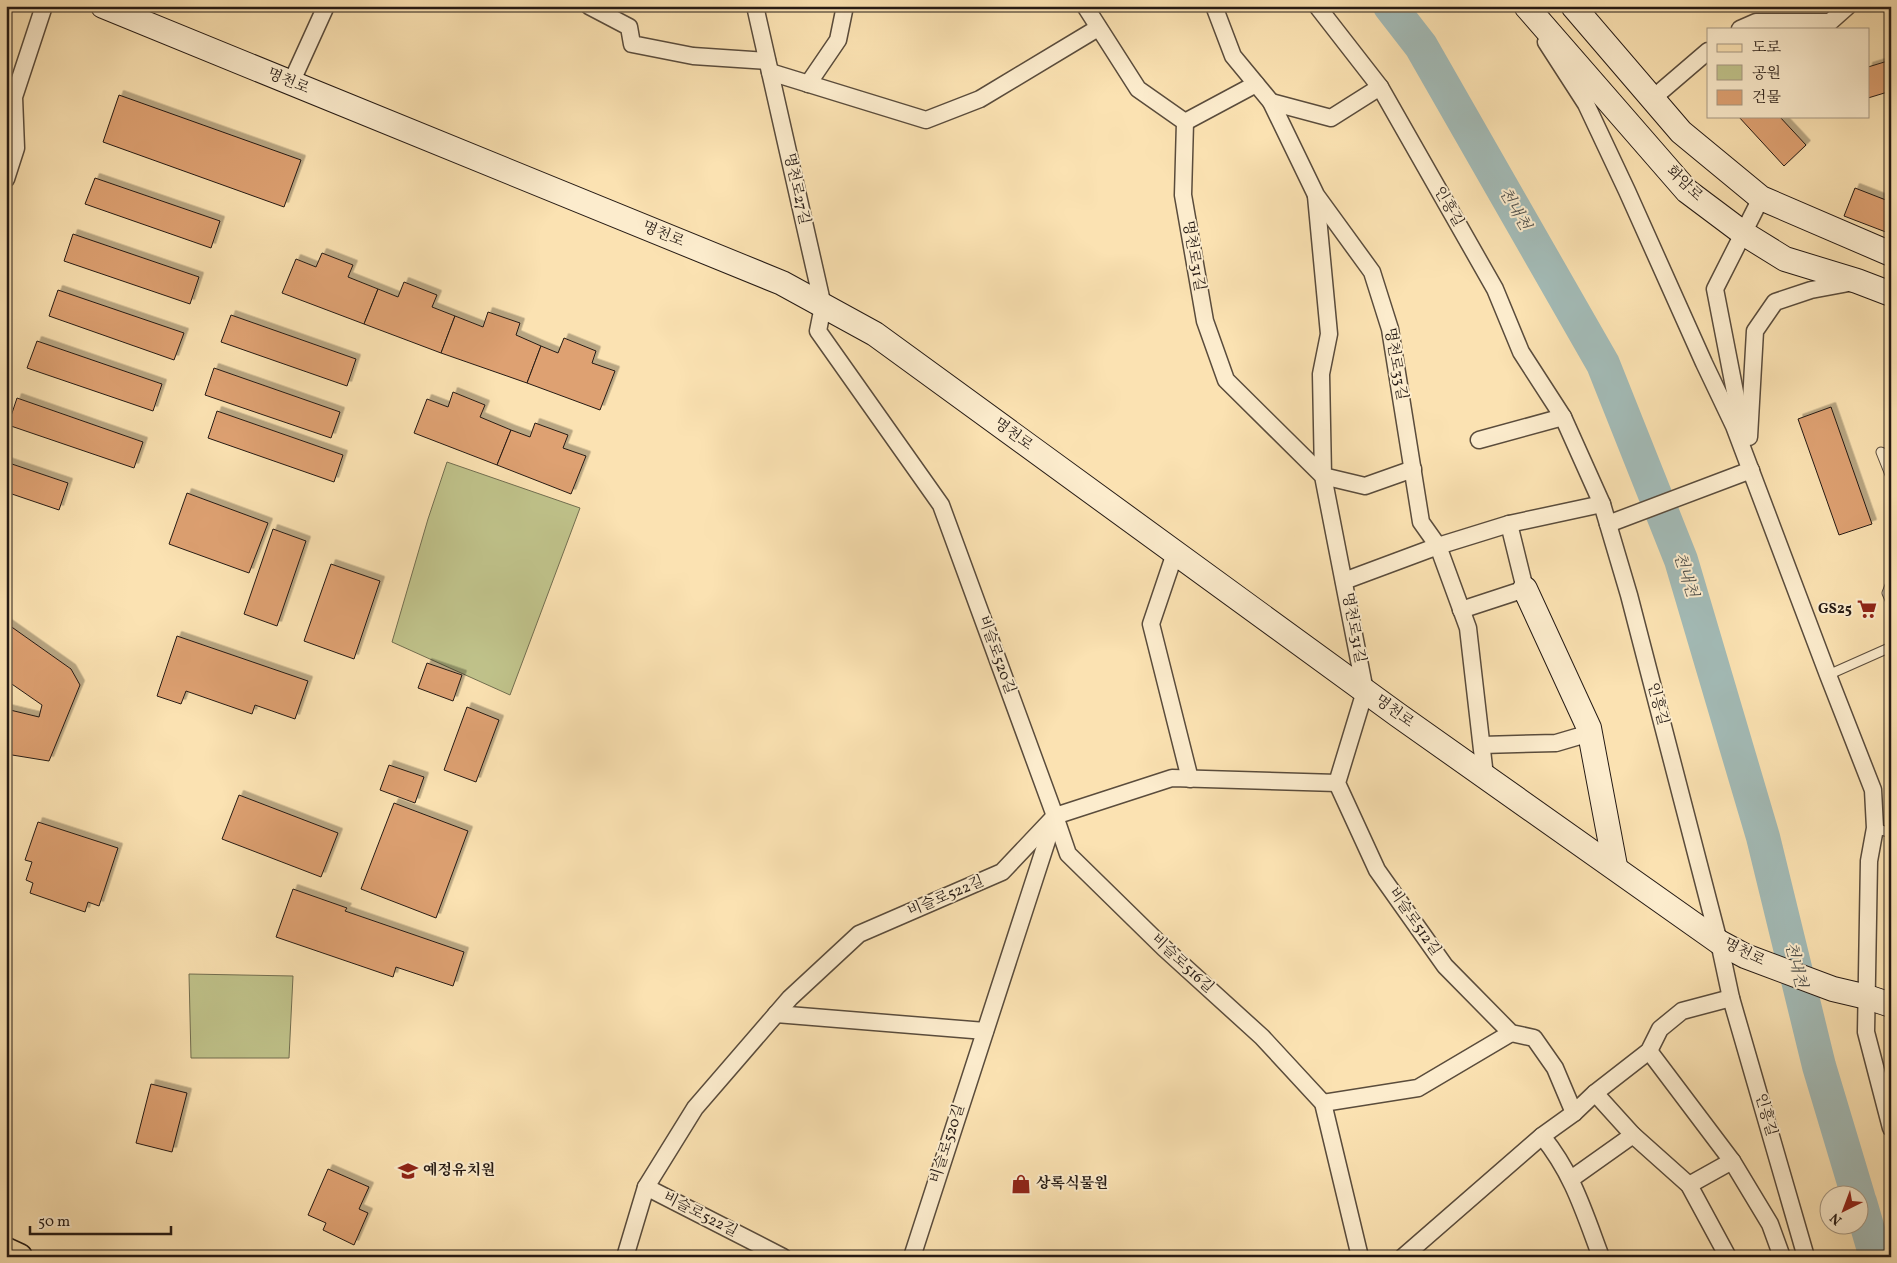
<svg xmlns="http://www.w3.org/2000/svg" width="1897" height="1263" font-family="Vollkorn,'Noto Serif KR',serif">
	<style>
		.green { fill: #c0c38b; stroke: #726e50 }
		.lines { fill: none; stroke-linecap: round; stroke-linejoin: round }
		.river { stroke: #a3bbb7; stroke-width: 34 }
		.building { fill: #dea172; stroke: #251a14; filter: url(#shadow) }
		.lane-casing { stroke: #5a4c3c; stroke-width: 11 }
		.street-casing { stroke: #5a4c3c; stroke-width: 19 }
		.secondary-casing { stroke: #251a14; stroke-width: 26 }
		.primary-casing { stroke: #251a14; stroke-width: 29 }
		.lane { stroke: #fceccd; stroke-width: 9 }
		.street { stroke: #fceccd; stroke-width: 16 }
		.secondary { stroke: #fceccd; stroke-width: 24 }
		.primary { stroke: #fbe2b2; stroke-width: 26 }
		.labels { text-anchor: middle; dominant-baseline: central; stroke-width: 4; stroke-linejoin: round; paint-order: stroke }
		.street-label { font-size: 15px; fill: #251a14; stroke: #fceccd }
		.poi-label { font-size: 15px; font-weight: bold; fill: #251a14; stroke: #fceccd; text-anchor: start }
		.water-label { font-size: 16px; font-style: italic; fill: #51524d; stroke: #fceccd }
	</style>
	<defs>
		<filter id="shadow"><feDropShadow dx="4.5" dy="-4.5" stdDeviation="0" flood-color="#0004"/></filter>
	</defs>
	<rect width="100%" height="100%" fill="#fbe2b2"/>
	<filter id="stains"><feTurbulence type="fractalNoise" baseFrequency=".004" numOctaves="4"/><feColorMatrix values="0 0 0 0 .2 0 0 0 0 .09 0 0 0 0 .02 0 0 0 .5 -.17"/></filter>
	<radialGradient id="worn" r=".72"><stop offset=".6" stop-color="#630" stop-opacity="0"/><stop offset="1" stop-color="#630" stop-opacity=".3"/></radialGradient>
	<g class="green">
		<polygon points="447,462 580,508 510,695 392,642 428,519"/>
		<polygon points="189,974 293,976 289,1058 191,1058"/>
	</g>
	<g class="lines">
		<g class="river">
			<polyline points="1390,6 1421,46 1603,364 1681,560 1763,837 1819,1066 1858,1196"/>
			<polyline points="1860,1202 1876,1257"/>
		</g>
	</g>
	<g class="building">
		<polygon points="1891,60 1891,91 1868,98 1868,67"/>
		<polygon points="119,95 301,160 284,207 103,142"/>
		<polygon points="1738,116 1779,116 1806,145 1784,166"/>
		<polygon points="95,178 220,221 211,248 85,204"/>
		<polygon points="1855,188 1891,202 1891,234 1844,216"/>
		<polygon points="73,234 199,277 190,304 64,261"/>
		<polygon points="322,253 353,265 348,277 378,289 364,324 282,293 296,259 316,267"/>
		<polygon points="404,282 437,295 432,307 455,316 441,353 364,324 378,289 398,297"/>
		<polygon points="58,290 184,333 174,360 49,316"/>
		<polygon points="488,312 520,323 516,335 541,346 527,383 441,353 455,316 483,327"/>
		<polygon points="231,315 356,359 347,386 221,342"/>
		<polygon points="564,338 596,351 592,363 615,371 600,410 527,383 541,346 558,353"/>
		<polygon points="37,341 162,384 153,411 27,368"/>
		<polygon points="214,368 340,412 331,438 205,395"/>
		<polygon points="453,392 485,405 480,417 511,430 497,465 414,433 427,399 448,407"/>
		<polygon points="17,398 143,442 134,468 8,425"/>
		<polygon points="1831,407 1872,524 1839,535 1798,419"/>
		<polygon points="217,411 343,455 334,482 208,438"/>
		<polygon points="535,423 568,435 563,448 586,456 571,494 497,465 511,430 530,437"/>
		<polygon points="6,462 68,483 59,510 6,492"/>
		<polygon points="187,493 268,523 249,573 169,544"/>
		<polygon points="273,529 306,541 277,626 244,614"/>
		<polygon points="331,564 380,581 354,659 304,641"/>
		<polygon points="6,623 71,669 80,685 49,761 6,754 6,709 39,717 42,705 6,680"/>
		<polygon points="177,636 308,681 295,719 255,705 252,714 186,691 181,704 157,696"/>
		<polygon points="427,663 462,675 453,701 418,688"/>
		<polygon points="467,707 499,720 476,782 444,770"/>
		<polygon points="389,765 424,777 415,803 380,790"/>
		<polygon points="239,795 338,833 321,877 222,839"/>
		<polygon points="394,803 468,831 436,918 361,889"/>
		<polygon points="38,822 118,848 99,906 88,902 85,912 30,893 33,883 26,880 32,862 25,860"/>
		<polygon points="293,889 347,908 345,911 464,952 453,986 396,967 393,977 276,937"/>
		<polygon points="151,1084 187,1093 172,1152 136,1143"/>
		<polygon points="328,1169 369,1187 359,1209 368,1213 354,1245 323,1230 326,1223 308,1215"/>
	</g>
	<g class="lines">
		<defs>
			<g id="lane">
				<polyline points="1891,457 1881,452 1891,477"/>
				<polyline points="1891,583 1887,593 1891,602"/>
				<polyline points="1828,675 1891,647"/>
				<polyline points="1875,828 1891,833"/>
			</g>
			<g id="street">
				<polyline points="589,6 629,27 632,44 693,56 767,61"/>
				<polyline points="755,6 823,306 818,331 941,505 1055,816 912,1257"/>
				<polyline points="1085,6 1138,89 1185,122 1183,195 1205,321 1226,380 1323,476 1365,691 1337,783 1377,870 1445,966 1511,1033 1534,1038 1555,1068 1574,1113"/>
				<polyline points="1214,6 1233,56 1271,102 1316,195 1372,272 1390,329 1421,522 1438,546 1468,628 1485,776"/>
				<polyline points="1317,6 1380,87 1495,289 1521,352 1563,417 1602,504 1629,595 1719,942 1731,998 1806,1257"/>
				<polyline points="1740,29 1756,22 1830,22 1848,6"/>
				<polyline points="1546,42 1586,104 1627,191 1704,363 1734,426 1828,675 1873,790 1875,828 1869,861 1866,1032 1891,1128"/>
				<polyline points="770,72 926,120 980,99 1098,28"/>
				<polyline points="291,83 326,6"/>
				<polyline points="808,84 838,40 845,6"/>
				<polyline points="1652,99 1708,51"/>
				<polyline points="1271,102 1331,118 1380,87"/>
				<polyline points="1185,122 1256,84"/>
				<polyline points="6,179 16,148 14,97 44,6"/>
				<polyline points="1316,196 1329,334 1321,374 1323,476 1365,486 1413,469"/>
				<polyline points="1742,428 1715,289 1761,198"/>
				<polyline points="1749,437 1755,331 1775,302 1811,290 1854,282"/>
				<polyline points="1479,440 1563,417"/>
				<polyline points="1608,524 1751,470"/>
				<polyline points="1175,553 1151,624 1190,779"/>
				<polyline points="1344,581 1438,546 1509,524 1602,504"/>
				<polyline points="1461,610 1525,589 1509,524"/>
				<polyline points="1482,745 1556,743 1590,733"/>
				<polyline points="1055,816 1068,854 1164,948 1262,1037 1323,1103 1360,1257"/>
				<polyline points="776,1014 985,1031"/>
				<polyline points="1649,1051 1732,1161 1770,1224 1782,1257"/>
				<polyline points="1595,1093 1633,1135"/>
				<polyline points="1323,1103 1418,1088 1511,1033"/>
				<path d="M1542,1136C1573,1174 1584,1212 1601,1257"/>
				<polyline points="1571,1179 1633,1135 1689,1185 1728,1257"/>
				<polyline points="1689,1185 1732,1161"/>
				<polyline points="646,1187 783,1257"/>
				<polyline points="625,1257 646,1187 695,1108 790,998 859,934 1002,872 1055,816 1172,778 1337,783"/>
				<polyline points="1403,1257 1542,1136 1574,1113 1595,1093 1649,1051 1660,1029 1682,1011 1731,998"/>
			</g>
			<g id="secondary">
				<polyline points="103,6 782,283 875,334 1398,715 1719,942 1745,956 1833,989 1867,997 1891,1005"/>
				<polyline points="1526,6 1687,191 1743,233 1785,259 1857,281 1891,294"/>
				<polyline points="1573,6 1681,132 1761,198 1891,254"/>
				<polyline points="1525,589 1589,728 1615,866"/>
			</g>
			<polyline id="primary" points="6,1251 19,1257"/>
		</defs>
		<use href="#lane" class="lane-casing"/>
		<use href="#street" class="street-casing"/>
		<use href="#secondary" class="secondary-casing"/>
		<use href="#primary" class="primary-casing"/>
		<use href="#lane" class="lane"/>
		<use href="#street" class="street"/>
		<use href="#secondary" class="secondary"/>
		<use href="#primary" class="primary"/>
	</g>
	<defs>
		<symbol id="supermarket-bare" viewBox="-9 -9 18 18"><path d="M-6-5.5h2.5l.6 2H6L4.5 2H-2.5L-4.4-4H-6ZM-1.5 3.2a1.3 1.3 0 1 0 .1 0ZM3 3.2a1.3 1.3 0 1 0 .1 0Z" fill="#8f2418" stroke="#fceccd" stroke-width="2.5" paint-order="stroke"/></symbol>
		<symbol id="school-bare" viewBox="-9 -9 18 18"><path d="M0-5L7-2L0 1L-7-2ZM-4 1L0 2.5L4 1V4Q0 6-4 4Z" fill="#8f2418" stroke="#fceccd" stroke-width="2.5" paint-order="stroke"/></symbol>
		<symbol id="shop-bare" viewBox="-9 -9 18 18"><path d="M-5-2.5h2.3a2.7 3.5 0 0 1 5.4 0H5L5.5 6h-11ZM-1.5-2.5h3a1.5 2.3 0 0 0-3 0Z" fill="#8f2418" stroke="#fceccd" stroke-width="2.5" paint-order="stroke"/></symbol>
	</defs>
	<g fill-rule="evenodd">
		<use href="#supermarket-bare" x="1853" y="595" width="28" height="28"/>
		<use href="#school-bare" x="394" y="1157" width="28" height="28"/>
		<use href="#shop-bare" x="1007" y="1170" width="28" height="28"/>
	</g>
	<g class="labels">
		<g class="street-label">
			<text transform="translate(288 82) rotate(22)">명천로</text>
			<text transform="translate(1684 184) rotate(44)">화암로</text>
			<text transform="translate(796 189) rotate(77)">명천로27길</text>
			<text transform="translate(1448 207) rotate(60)">인흥길</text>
			<text transform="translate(663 235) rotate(22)">명천로</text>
			<text transform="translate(1193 256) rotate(80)">명천로31길</text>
			<text transform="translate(1395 364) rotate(80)">명천로33길</text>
			<text transform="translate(1013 435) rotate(36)">명천로</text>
			<text transform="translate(1353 628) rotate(79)">명천로31길</text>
			<text transform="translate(996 655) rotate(70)">비슬로520길</text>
			<text transform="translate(1657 704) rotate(75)">인흥길</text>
			<text transform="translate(1394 712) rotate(36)">명천로</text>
			<text transform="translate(946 897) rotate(-23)">비슬로522길</text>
			<text transform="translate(1414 922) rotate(55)">비슬로512길</text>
			<text transform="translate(1744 953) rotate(26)">명천로</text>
			<text transform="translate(1182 964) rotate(43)">비슬로516길</text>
			<text transform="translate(1765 1115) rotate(74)">인흥길</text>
			<text transform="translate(948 1144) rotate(-72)">비슬로520길</text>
			<text transform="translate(700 1215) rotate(27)">비슬로522길</text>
		</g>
		<g class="poi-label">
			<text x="1852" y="609" text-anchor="end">GS25</text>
			<text x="423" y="1171">예정유치원</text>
			<text x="1036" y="1184">상록식물원</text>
		</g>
		<g class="water-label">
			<text transform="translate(1514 209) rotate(60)">천내천</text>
			<text transform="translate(1685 575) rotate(72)">천내천</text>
			<text transform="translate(1795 965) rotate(76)">천내천</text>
		</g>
	</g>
	<rect width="1897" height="1263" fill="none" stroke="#fbe2b2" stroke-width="25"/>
	<rect x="8" y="8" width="1882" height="1248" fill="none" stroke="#251a14" stroke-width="2.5"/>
	<rect x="12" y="12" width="1872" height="1238" fill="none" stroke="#251a14"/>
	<rect x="1707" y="28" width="162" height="90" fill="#fceccd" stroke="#a69883"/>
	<rect x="1717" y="44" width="25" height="8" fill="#fbe2b2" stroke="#a69883"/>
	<text x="1752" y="52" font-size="15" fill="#251a14">도로</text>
	<rect x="1717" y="65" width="25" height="15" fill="#c0c38b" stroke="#a69883"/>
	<text x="1752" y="78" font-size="15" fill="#251a14">공원</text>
	<rect x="1717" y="90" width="25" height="15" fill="#dea172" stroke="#a69883"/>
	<text x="1752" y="102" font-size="15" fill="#251a14">건물</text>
	<g transform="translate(1844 1210) rotate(222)"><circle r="24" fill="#fceccd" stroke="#a69883"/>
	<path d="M0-4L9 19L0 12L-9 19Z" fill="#8f2418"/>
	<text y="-8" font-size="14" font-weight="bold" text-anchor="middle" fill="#251a14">N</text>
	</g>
	<path d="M30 1226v8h141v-8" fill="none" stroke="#251a14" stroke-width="2.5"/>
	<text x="38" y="1226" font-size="15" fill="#251a14" stroke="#fceccd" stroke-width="4" paint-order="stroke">50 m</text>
	<rect width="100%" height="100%" filter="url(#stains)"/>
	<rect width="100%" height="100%" fill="url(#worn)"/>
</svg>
